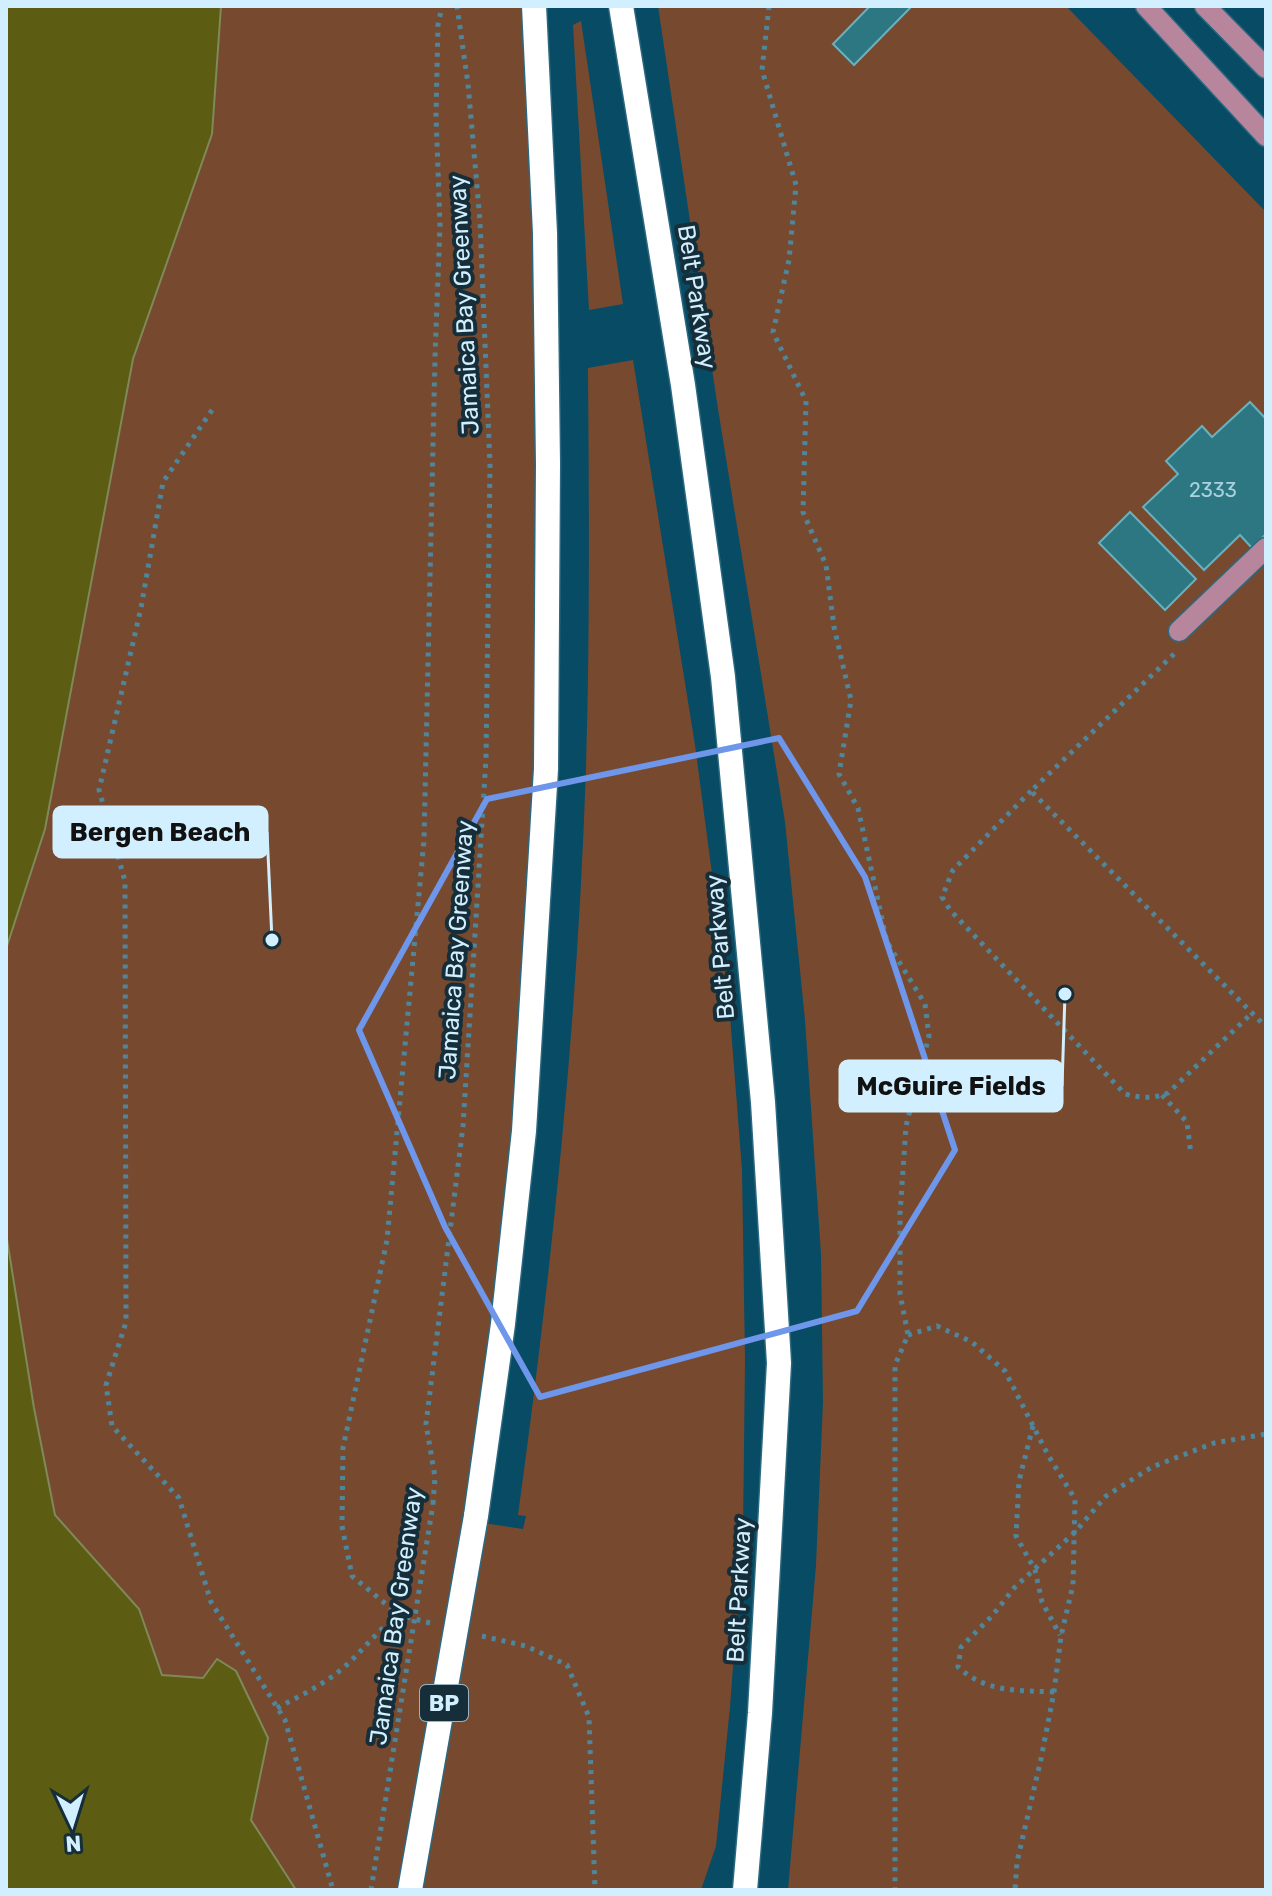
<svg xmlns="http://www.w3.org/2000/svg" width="1272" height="1896" font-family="Rubik,sans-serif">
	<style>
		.green { fill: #774a30 }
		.water { fill: #5c5d12; stroke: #7f8959; stroke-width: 2 }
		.building { fill: #2d7783; stroke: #6ab1be; stroke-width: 2 }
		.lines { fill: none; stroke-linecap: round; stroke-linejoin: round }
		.minor-casing { stroke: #2c6980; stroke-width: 23 }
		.highway-casing { stroke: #2c6980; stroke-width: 27 }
		.path { stroke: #50869b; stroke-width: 5; stroke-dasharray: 4 6; stroke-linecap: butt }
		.minor { stroke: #b7859c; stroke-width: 20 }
		.highway { stroke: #fff; stroke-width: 24 }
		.highway-bridge-casing { stroke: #2c6980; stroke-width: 27; stroke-linecap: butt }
		.path-bridge { stroke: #50869b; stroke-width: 5; stroke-dasharray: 4 6; stroke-linecap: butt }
		.highway-bridge { stroke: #fff; stroke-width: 24 }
		.marked { fill: none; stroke: #6e96ea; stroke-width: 6; stroke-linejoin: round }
		.labels { text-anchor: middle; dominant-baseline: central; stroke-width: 8; stroke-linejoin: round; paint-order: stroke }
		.number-label { font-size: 20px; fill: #a9d1e0 }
		.shield { fill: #152e39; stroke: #99b5c4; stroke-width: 2 }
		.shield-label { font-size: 22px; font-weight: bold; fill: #d2efff }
		.street-label { font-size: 24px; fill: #d2efff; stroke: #152e39 }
		.leader { fill: none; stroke: #d2efff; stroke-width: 3 }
		.callout-dot { fill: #d2efff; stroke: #152e39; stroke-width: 3 }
		.callout { fill: #d2efff; stroke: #d2efff; stroke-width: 3 }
		.callout-label { font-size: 26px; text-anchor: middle; font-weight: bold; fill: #111 }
	</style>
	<rect width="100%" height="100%" fill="#084b64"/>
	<g class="green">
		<path d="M221,6H534L546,769L476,1522L523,1529L526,1516L518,1515C552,1267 578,1018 586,767C590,634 589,501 588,368L633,360L695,745L729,1003L742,1170L745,1359L743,1533L730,1707L716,1846L701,1890H296L251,1820L268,1738L204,1678L162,1675L139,1609L55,1515L34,1408L6,1233V949L45,829L133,359L212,134Z"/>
		<polygon points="658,6 1066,6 1266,212 1266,1890 788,1890 816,1565 823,1402 821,1254 805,1020 785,822 718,409"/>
		<polygon points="581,21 623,304 589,310 573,25"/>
	</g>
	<g class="water">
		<polygon points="6,6 221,6 212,134 133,359 45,829 6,949"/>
		<polygon points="6,1233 34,1408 55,1515 139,1609 162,1675 203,1678 217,1659 236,1671 268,1738 251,1820 296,1890 6,1890"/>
	</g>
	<g class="building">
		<polygon points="870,6 912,6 854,65 833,44"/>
		<polygon points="1250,402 1266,419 1266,534 1252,548 1240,535 1204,570 1143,507 1178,474 1166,461 1202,426 1212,437"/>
		<polygon points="1130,512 1196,579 1165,610 1099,543"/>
	</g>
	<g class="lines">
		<defs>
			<g id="minor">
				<polyline points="1146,6 1266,136"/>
				<polyline points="1205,6 1266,68"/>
				<polyline points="1179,631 1266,548"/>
			</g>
			<g id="highway">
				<polyline points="621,6 683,385 723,677 763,1102 779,1363 760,1713 745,1890"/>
				<polyline points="476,1516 503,1324 524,1131 546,769 548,464 545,233 534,6"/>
			</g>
		</defs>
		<use href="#minor" class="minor-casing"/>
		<use href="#highway" class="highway-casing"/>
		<g class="path">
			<polyline points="346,6 346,8"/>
			<polyline points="769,6 762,70 796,185 789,260 773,332 806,401 803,512 826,565 834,627 851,700 839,774 858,808 887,942 925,1004 929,1036 906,1126 900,1214 900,1294 908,1335 895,1365 895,1890"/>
			<polyline points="212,410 163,482 141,608 99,790 125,881 126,1322 106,1385 112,1426 179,1498 211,1602 285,1720 333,1890"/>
			<polyline points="1174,654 1031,791 1266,1027"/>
			<path d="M1031,791L953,870L942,897L950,910L1125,1094C1141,1098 1152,1099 1168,1093L1252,1013"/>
			<polyline points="1162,1095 1187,1122 1191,1155"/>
			<polyline points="908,1335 937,1326 972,1342 1005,1371 1048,1455 1075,1499 1073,1585 1061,1636 1054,1692 1041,1759 1017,1862 1015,1890"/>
			<polyline points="1033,1426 1019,1481 1016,1536 1035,1570 1042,1602 1060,1635"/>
			<polyline points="433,1504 435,1477 426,1424 463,1126 486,758 490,465 480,221 468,84 457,6"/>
			<polyline points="430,1623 399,1615 352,1576 342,1526 343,1448 387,1240 424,840 435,357 440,225 436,115 438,25 442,6"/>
			<polyline points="482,1636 526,1646 567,1665 589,1717 595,1890"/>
			<path d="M1054,1692C1017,1690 987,1693 958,1667L961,1647L992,1616L1015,1587L1075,1532L1106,1496L1152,1467L1214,1443L1266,1434"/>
			<path d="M277,1708C300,1696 323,1685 343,1668C363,1651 377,1630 399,1615"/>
		</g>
		<use href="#minor" class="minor"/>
		<use href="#highway" class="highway"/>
		<defs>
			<polyline id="highway-bridge" points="410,1890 476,1516"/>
		</defs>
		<use href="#highway-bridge" class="highway-bridge-casing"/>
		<polyline class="path-bridge" points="371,1890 433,1504"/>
		<use href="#highway-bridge" class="highway-bridge"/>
	</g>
	<path class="marked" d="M779,738L865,877L955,1150L857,1311L540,1397L445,1227L359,1030L487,799Z"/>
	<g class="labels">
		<g class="number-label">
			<text x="1213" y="490">2333</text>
		</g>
		<rect class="shield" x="420" y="1685" width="48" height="36" rx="6"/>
		<g class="shield-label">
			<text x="444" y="1703">BP</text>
		</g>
		<g class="street-label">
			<text transform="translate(697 297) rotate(81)">Belt Parkway</text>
			<text transform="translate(464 305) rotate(-93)">Jamaica Bay Greenway</text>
			<text transform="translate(720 947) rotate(-95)">Belt Parkway</text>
			<text transform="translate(456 950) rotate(-86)">Jamaica Bay Greenway</text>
			<text transform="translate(739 1590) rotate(-87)">Belt Parkway</text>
			<text transform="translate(396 1616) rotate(-82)">Jamaica Bay Greenway</text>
		</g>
	</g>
	<path class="leader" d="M272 940L267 832M1065 994L1062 1086"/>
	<g class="callout-dot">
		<circle cx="272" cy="940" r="8"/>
		<circle cx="1065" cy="994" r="8"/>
	</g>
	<g class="callout">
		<rect x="54" y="807" width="213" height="50" rx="8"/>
		<rect x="840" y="1061" width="222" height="50" rx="8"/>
	</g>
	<g class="callout-label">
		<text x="160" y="841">Bergen Beach</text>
		<text x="951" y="1095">McGuire Fields</text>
	</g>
	<rect width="1272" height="1896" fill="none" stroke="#d2efff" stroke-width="16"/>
	<g transform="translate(72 1824) rotate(176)" stroke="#152e39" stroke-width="6" paint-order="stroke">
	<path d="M0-6L14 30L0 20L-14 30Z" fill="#d2efff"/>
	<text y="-12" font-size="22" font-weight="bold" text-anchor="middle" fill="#d2efff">N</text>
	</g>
</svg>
